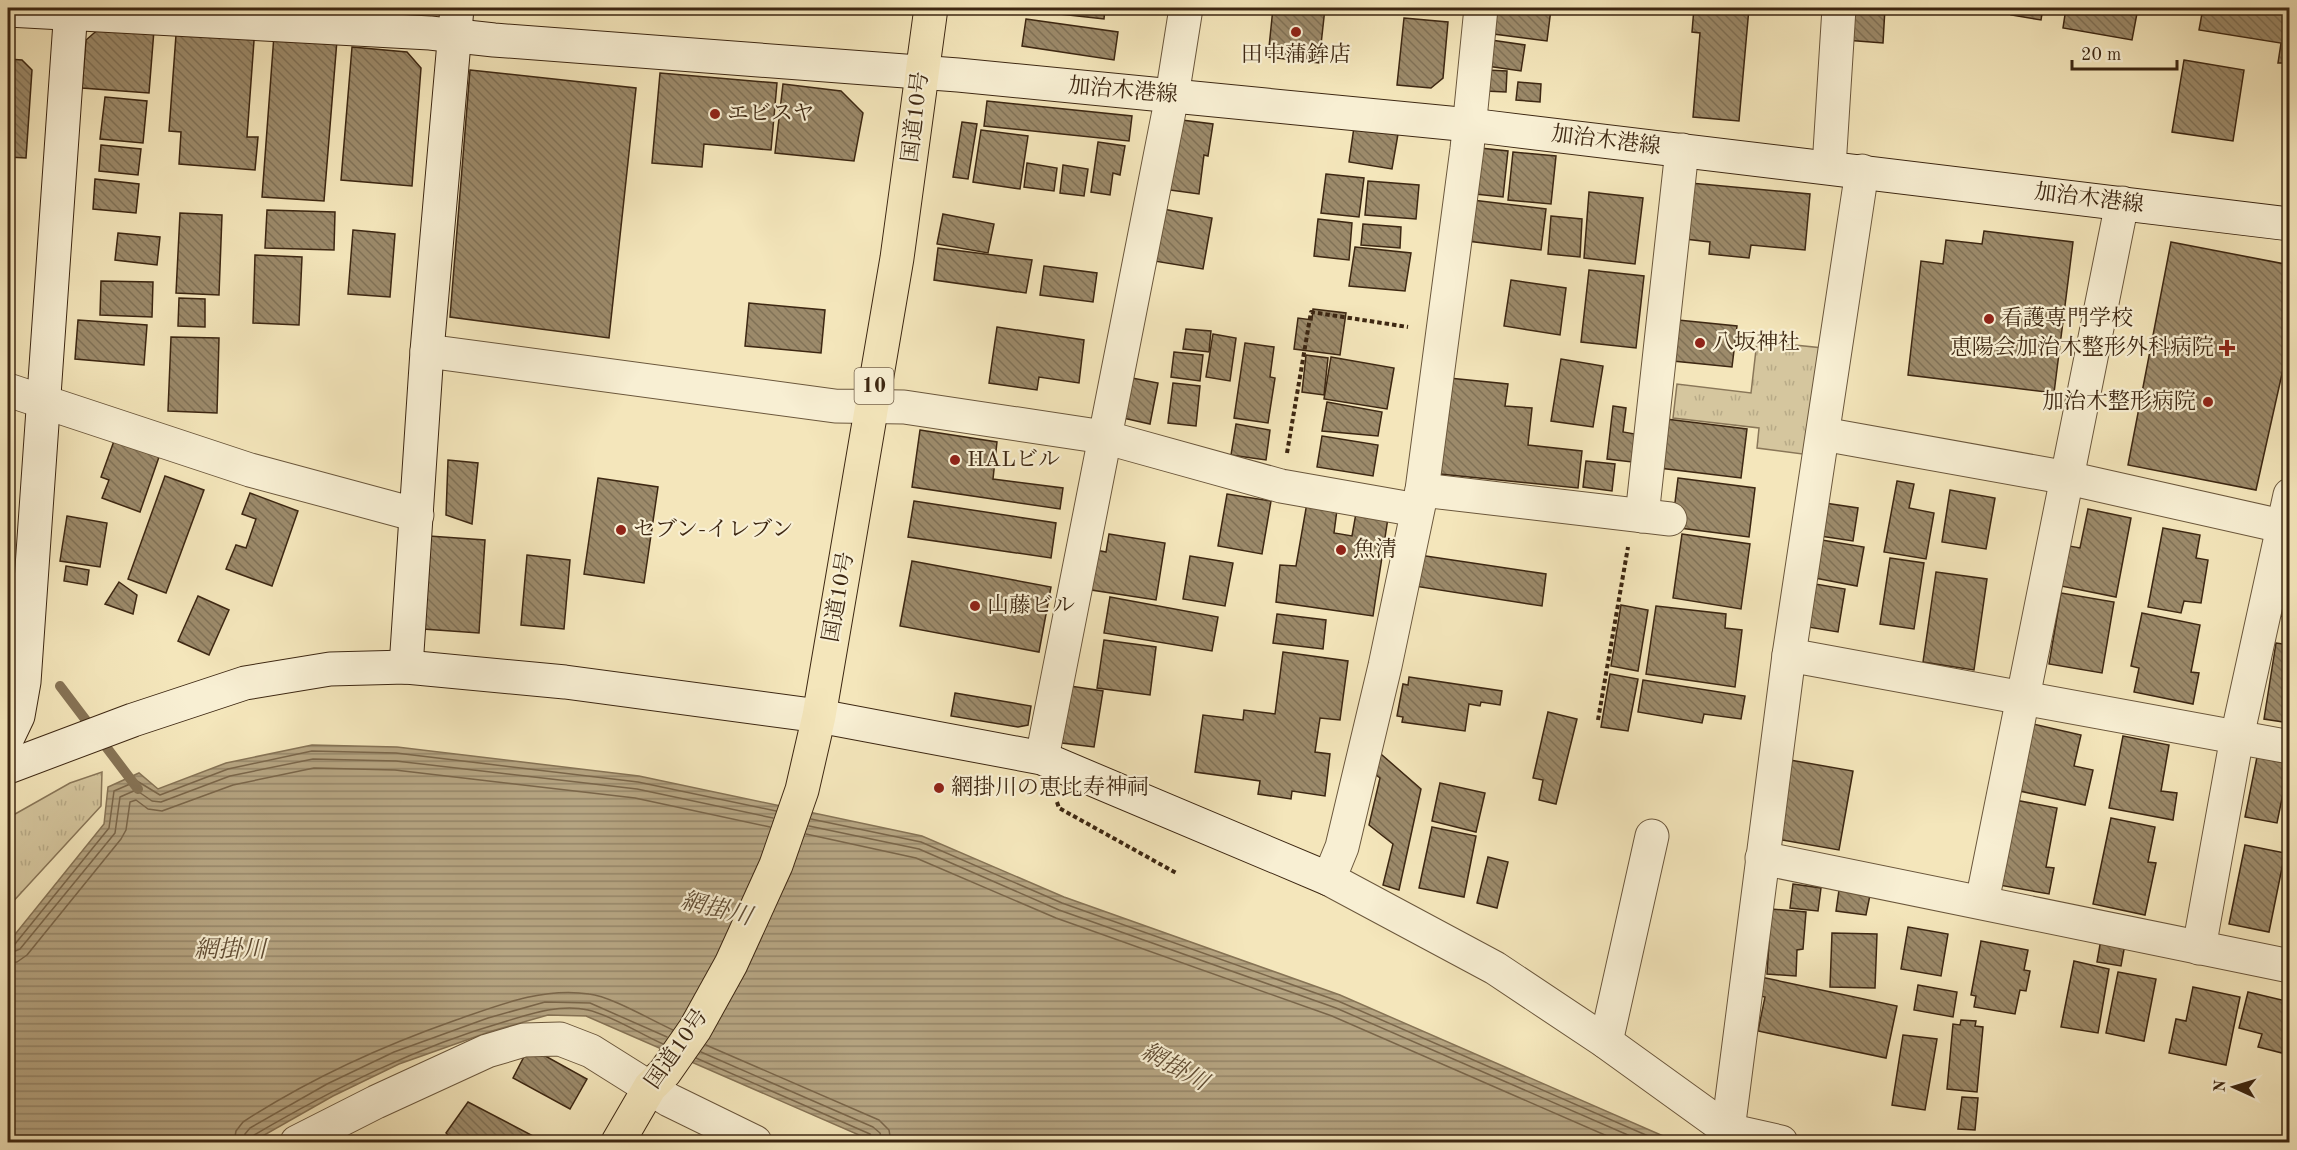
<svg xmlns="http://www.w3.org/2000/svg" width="2297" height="1150" font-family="'Old Standard TT','Noto Serif JP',serif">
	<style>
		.park { fill: url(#park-tufts); stroke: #897658; stroke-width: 1.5 }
		.water { fill: url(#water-rules); stroke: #867355; stroke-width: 1.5 }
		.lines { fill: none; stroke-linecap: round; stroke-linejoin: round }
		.shore { stroke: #7a664a; stroke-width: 1.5 }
		.stream { stroke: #867355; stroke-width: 10 }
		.building { fill: url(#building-back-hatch); stroke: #3d2712; stroke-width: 1.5 }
		.street-casing { stroke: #6b573c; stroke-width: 35 }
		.secondary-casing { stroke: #3d2712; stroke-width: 35 }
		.highway-casing { stroke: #3d2712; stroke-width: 35 }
		.path { stroke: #3d2712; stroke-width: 4; stroke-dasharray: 4.5 3; stroke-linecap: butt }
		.street { stroke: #f8efd3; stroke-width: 33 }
		.secondary { stroke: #f8efd3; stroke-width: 33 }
		.highway { stroke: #f4e6bb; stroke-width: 33 }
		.poi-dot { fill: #8f2418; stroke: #f8efd3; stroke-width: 2 }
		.labels { text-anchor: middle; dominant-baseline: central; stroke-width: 4.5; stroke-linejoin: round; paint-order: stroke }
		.shield { fill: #f8efd3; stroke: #75634c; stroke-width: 1.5 }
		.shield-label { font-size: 21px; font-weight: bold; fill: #3d2712 }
		.poi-label { font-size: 22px; fill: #3d2712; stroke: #f8efd3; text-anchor: start }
		.street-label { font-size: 22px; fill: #3d2712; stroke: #f8efd3 }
		.water-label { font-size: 24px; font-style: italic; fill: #614d34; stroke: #f8efd3 }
	</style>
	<defs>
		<pattern id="park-tufts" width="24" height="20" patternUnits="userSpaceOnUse" patternTransform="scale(1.5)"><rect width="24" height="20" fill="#d5c69e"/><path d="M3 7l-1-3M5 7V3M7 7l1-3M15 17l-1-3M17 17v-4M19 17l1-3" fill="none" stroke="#b8aa87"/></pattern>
		<pattern id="water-rules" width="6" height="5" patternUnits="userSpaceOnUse" patternTransform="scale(1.5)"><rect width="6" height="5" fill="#b6a582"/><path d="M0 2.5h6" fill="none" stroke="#958669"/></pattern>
		<pattern id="building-back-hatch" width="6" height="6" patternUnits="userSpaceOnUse" patternTransform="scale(1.5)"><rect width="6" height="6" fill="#9c8a6a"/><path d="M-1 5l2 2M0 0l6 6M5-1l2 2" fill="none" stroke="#807156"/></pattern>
	</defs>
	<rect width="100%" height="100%" fill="#f4e6bb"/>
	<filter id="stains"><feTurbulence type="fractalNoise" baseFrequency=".00333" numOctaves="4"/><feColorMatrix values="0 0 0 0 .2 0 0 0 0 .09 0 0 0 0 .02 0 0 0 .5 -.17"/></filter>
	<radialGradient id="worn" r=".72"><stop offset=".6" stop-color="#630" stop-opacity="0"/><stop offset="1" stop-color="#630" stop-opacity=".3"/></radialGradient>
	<g class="park">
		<polygon points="1757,341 1823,348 1810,455 1757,448 1759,428 1673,418 1677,384 1751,393"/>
		<polygon points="102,772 101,806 8,907 8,818 70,783"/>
	</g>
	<polygon class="water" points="312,745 397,747 639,776 922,836 1064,897 1340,995 1677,1142 875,1142 586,1016 548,1015 492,1031 399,1064 333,1096 252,1142 8,1142 8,943 104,824 108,787 139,773 158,789 226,763"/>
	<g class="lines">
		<g class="shore">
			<polyline points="811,819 921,842 1062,903 1338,1001 1662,1142"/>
			<polyline points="809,826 919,849 1059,910 1336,1008 1644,1142"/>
			<polyline points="806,834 916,858 1056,918 1332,1016 1621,1142"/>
			<polyline points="8,947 15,944 109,828 114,791 137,781 160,795 228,769 312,751 396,753 638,782 776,811"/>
			<polyline points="8,954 20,949 115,833 120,797 136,790 152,801 161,802 230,776 313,759 396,761 637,789 773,818"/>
			<polyline points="8,963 17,962 27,955 121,839 126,830 130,802 136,800 148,809 162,811 233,785 314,768 395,770 635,798 770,827"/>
			<polyline points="706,1045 879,1120 889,1130 891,1142"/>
			<polyline points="701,1052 873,1127 880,1133 882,1142"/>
			<polyline points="696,1058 870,1134 875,1142"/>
			<path d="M234,1142L236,1131L243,1122C309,1079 382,1046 456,1020C499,1005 543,987 589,994C610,996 651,1020 673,1030"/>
			<polyline points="243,1142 245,1134 250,1128 327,1084 394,1052 488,1018 545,1002 590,1003 667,1037"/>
			<path d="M250,1142L254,1135C335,1088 416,1047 507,1021C533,1013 561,1004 588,1010C611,1015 640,1034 663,1044"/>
		</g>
		<polyline class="stream" points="60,686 138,789"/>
	</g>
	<g class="building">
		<polygon points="1006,8 1105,8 1104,19"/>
		<polygon points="1273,8 1325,8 1319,63 1268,57"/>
		<polygon points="1489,8 1551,9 1547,41 1486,33"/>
		<polygon points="1694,8 1749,8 1739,121 1693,117 1700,33 1692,32"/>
		<polygon points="1847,8 1885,8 1883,43 1845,40"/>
		<polygon points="2012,8 2043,8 2041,20 2011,15"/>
		<polygon points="2066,8 2138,8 2132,40 2063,28"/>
		<polygon points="2203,8 2290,8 2290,63 2278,63 2281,43 2199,30"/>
		<polygon points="1404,18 1448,22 1443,78 1431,88 1397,85"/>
		<polygon points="1026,19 1118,32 1114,60 1022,46"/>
		<polygon points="177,21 255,27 247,137 258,137 255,170 179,164 181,132 169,131"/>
		<polygon points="101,27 154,30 149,93 82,88 86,40"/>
		<polygon points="274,35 337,40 324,201 262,197"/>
		<polygon points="1491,40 1525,45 1521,71 1487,66"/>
		<polygon points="352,47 407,52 421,68 412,186 341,180"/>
		<polygon points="8,59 22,60 32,70 26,158 8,157"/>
		<polygon points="2184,60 2244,70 2233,141 2172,132"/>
		<polygon points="470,70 636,88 609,338 450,317"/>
		<polygon points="1487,70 1507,71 1506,92 1485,91"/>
		<polygon points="660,73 777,83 771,150 704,144 702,167 652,163"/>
		<polygon points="1518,82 1541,84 1540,102 1516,100"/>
		<polygon points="783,84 841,91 863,113 854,161 775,153"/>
		<polygon points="105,97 147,101 143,143 100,139"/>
		<polygon points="987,101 1132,116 1129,141 984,126"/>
		<polygon points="1166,118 1213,124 1208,156 1204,155 1199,194 1156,188"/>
		<polygon points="962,122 977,124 968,179 953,177"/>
		<polygon points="1354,127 1398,134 1392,169 1349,162"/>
		<polygon points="981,130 1028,136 1020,189 973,182"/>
		<polygon points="1098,142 1125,146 1120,175 1113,173 1110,195 1091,192"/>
		<polygon points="101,145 141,149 138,175 99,171"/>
		<polygon points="1461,146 1508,151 1503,197 1456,192"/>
		<polygon points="1513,152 1556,156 1551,204 1508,200"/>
		<polygon points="1027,163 1057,168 1054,191 1024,187"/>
		<polygon points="1063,165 1088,169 1084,196 1060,193"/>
		<polygon points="1326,174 1364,178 1359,217 1321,213"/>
		<polygon points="95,179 139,184 136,213 93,209"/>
		<polygon points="1368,181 1419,185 1416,219 1365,215"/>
		<polygon points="1690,183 1810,194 1805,250 1751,245 1749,258 1709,254 1710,242 1685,239"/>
		<polygon points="1589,192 1643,198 1635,264 1584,258"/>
		<polygon points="1464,199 1546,209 1541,250 1459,240"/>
		<polygon points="1163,209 1212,218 1203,269 1154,261"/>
		<polygon points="267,210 335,212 334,250 265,248"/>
		<polygon points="180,213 222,215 219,295 176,293"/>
		<polygon points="943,214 994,224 988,253 937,244"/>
		<polygon points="1551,216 1582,219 1580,257 1548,254"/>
		<polygon points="1318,219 1352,223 1349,260 1314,256"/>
		<polygon points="1363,224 1401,227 1400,248 1361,245"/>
		<polygon points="353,230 395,234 390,297 348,294"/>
		<polygon points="1984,231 2073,242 2054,393 1908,375 1921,261 1943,264 1946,240 1982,244"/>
		<polygon points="118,233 160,237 157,265 115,260"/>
		<polygon points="2171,242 2290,265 2290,338 2256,490 2128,465"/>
		<polygon points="1355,247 1411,253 1405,291 1349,286"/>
		<polygon points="938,248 1032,260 1026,293 934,280"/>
		<polygon points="255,255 302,257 299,325 253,323"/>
		<polygon points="1044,266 1097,273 1093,302 1040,295"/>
		<polygon points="1589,270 1644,276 1636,348 1581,342"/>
		<polygon points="1511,280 1566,288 1560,335 1504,326"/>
		<polygon points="101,281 153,282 152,317 100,315"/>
		<polygon points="179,298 205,299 205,327 178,326"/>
		<polygon points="749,303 825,310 821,353 745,346"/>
		<polygon points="1313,309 1346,313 1340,355 1294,349 1298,318 1312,320"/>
		<polygon points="1668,319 1737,326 1732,367 1663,360"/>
		<polygon points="78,320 147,325 144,365 75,359"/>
		<polygon points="997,327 1084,340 1079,383 1039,377 1037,390 989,383"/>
		<polygon points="1186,329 1211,331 1209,352 1183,349"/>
		<polygon points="1213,334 1236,338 1230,381 1206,377"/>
		<polygon points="171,337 219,338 217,413 168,411"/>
		<polygon points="1245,343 1274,347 1270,377 1275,378 1268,423 1234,418"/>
		<polygon points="1174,352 1203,355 1200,381 1171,377"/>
		<polygon points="1306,355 1328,358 1324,395 1302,392"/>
		<polygon points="1331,357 1394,368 1387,409 1324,399"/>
		<polygon points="1561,359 1603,366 1593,427 1551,421"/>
		<polygon points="1122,376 1158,383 1150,424 1114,416"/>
		<polygon points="1439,377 1508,384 1505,406 1532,408 1528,445 1582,451 1578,488 1430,473"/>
		<polygon points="1173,383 1200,386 1196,426 1168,423"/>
		<polygon points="1327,402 1382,412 1378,436 1322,431"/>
		<polygon points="1613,406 1626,408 1623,432 1635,434 1632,462 1607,459"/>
		<polygon points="1666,419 1747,429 1741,478 1659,468"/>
		<polygon points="1236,424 1270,430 1266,460 1231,455"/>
		<polygon points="920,430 997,442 993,479 1063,488 1060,509 912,487"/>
		<polygon points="1322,436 1378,445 1373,476 1317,467"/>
		<polygon points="114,441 159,457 140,512 102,498 109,480 101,477"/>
		<polygon points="448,460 478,463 472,524 446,515"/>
		<polygon points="1586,461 1615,464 1612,491 1583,487"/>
		<polygon points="165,476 204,490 166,593 128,579"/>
		<polygon points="598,478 658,487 644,583 584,574"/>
		<polygon points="1678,478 1755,488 1749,537 1672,527"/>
		<polygon points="1897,481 1914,484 1909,508 1934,513 1926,559 1884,552"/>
		<polygon points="1950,490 1995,498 1986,549 1942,542"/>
		<polygon points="250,493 298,511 272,586 226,569 236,545 246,548 256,519 242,514"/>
		<polygon points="1227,494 1271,501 1262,554 1218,546"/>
		<polygon points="1308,497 1338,502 1334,533 1352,536 1356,513 1388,518 1373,616 1276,602 1280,565 1296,566"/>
		<polygon points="914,501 1056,523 1051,558 908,537"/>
		<polygon points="1818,502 1858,508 1853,541 1814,535"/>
		<polygon points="2088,509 2131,518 2116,597 2056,585 2064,545 2080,548"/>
		<polygon points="67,516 107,523 100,567 60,561"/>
		<polygon points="2163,528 2200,535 2196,558 2208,560 2201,603 2184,601 2181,613 2148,607"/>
		<polygon points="1109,534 1165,543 1156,600 1085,589 1091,549 1106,552"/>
		<polygon points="1682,534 1750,544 1741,609 1673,598"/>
		<polygon points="429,536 485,540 479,633 423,629"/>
		<polygon points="1810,538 1864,547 1857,586 1804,576"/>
		<polygon points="2290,538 2290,618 2279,616"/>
		<polygon points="527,555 570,560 564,629 521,625"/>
		<polygon points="1419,555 1546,574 1542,606 1414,586"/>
		<polygon points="1190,556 1233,563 1225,606 1183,599"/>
		<polygon points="1890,558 1924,563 1914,629 1880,624"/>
		<polygon points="912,561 1051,587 1039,652 900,626"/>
		<polygon points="66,566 89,570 87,585 64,581"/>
		<polygon points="1936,572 1987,579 1974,670 1923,662"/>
		<polygon points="119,582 137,595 133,614 105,604"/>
		<polygon points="1803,582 1845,589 1838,632 1796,625"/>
		<polygon points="2061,593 2114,602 2102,673 2049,664"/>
		<polygon points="198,596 229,610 209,655 178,641"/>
		<polygon points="1110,597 1218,617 1212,651 1104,633"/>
		<polygon points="1621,605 1648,610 1638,671 1611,666"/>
		<polygon points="1656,606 1726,614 1725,628 1742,630 1735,687 1646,674"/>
		<polygon points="2142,613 2200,625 2191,672 2199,673 2193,704 2134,692 2139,668 2131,666"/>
		<polygon points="1277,614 1326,620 1323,649 1273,643"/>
		<polygon points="1104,640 1156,647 1150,695 1097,688"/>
		<polygon points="2276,643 2290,645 2290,723 2264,719"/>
		<polygon points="1283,652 1348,661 1340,720 1320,718 1315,752 1330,754 1325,796 1292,791 1291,799 1258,794 1260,781 1195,772 1203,715 1243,720 1244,710 1275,714"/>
		<polygon points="1610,674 1638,679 1628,731 1601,727"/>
		<polygon points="1409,677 1502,691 1500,705 1481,702 1480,706 1469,704 1465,731 1402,722 1403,717 1397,716 1403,684 1408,685"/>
		<polygon points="1643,680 1745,696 1741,719 1704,714 1702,723 1638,712"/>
		<polygon points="1070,686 1103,691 1094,747 1062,743"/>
		<polygon points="955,693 1031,706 1028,725 1018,727 951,716"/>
		<polygon points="1548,712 1577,719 1556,804 1539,800 1543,780 1533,778"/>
		<polygon points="2024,722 2081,735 2074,766 2093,770 2085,805 2010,789"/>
		<polygon points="2123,736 2169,745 2161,791 2177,793 2173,820 2109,808"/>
		<polygon points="1374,748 1421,789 1399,890 1383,885 1393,844 1369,825 1380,778 1368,769"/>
		<polygon points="2257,757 2289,764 2277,823 2245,817"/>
		<polygon points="1790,760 1853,771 1839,850 1776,839"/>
		<polygon points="1440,783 1485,793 1476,832 1432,821"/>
		<polygon points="2015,800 2057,808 2046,867 2054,868 2049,894 1999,885"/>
		<polygon points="2111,818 2155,827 2148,862 2156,863 2145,915 2093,904"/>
		<polygon points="1432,827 1476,836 1464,897 1419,888"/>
		<polygon points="2245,845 2285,853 2269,932 2229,924"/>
		<polygon points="1488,857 1508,862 1497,908 1477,903"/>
		<polygon points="1793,884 1821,888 1818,911 1790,908"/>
		<polygon points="1839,890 1870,895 1866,915 1836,911"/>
		<polygon points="1771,909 1806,912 1803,949 1797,950 1796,976 1767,974"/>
		<polygon points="1908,927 1948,934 1941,976 1901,969"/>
		<polygon points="1832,933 1877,934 1875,988 1830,987"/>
		<polygon points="2101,939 2125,944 2121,966 2097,962"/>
		<polygon points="1981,941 2028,950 2024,970 2030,971 2026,991 2020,990 2015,1014 1974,1007 1976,996 1971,995"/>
		<polygon points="2074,961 2109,969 2098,1033 2061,1027"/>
		<polygon points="2118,972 2156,979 2144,1041 2106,1033"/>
		<polygon points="1756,976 1897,1006 1886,1058 1758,1031 1765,997 1752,994"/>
		<polygon points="1918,985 1957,992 1953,1017 1914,1010"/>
		<polygon points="2193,987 2240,997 2226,1065 2169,1053 2176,1019 2186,1021"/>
		<polygon points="2248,992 2290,1002 2290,1040 2286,1039 2282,1053 2258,1047 2262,1034 2239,1028"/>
		<polygon points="1961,1020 1976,1021 1975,1026 1983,1027 1977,1092 1947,1089 1953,1024 1960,1025"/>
		<polygon points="1903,1035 1937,1039 1925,1110 1892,1105"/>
		<polygon points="529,1047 587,1079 570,1109 513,1078"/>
		<polygon points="1962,1097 1978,1098 1975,1130 1958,1129"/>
		<polygon points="468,1102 537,1138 535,1142 455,1142 446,1133"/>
	</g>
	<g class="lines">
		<defs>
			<g id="street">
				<polyline points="1481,8 1467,149 1422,490 1385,666 1342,847 1329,879 1495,968 1606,1042 1728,1130 1781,1142"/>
				<polyline points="1829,167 1839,8"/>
				<polyline points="427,351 835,406 904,407 1104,437 1281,486 1417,510"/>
				<polyline points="8,390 250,470 417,515"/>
				<polyline points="1823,434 2068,478 2290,528"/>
				<polyline points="1422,490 1670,519"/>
				<polyline points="1642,516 1682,150"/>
				<polyline points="1789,655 2290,747"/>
				<polyline points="1042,758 1172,96 1186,8"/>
				<polyline points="1762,858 2290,966"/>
				<polyline points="1982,902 2122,203"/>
				<polyline points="2199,948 2237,737 2290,495"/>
				<polyline points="1606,1042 1652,836"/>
				<polyline points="1728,1130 1789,655 1862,171"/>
				<polyline points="297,1142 376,1102 487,1051 524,1040 560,1039 591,1051 669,1100 755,1142"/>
			</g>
			<g id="secondary">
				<polyline points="8,10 430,33 494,40 958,75 1470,125 2290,224"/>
				<polyline points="406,667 427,351 457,8"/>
				<polyline points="8,737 18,716 24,682 71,8"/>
				<polyline points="8,767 133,720 245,683 330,669 406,667 565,682 819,716 1042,758 1329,879"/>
			</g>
			<polyline id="highway" points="618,1142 650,1087 665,1072 695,1029 731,964 776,865 802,790 819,716 897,258 931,8"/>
		</defs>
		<use href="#street" class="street-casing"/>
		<use href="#secondary" class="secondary-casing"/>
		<use href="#highway" class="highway-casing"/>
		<g class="path">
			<polyline points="1287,453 1311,312 1408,327"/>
			<polyline points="1598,720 1628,547"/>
			<polyline points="1057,802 1059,808 1178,874"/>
		</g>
		<use href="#street" class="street"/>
		<use href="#secondary" class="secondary"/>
		<use href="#highway" class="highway"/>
	</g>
	<g class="poi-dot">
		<circle cx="1296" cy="32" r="6"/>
		<circle cx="715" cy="114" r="6"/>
		<circle cx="1989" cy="319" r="6"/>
		<circle cx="1700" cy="343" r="6"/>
		<path d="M2224 339h6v6h6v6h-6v6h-6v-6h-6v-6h6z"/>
		<circle cx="2208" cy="402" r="6"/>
		<circle cx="955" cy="460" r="6"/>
		<circle cx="621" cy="530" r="6"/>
		<circle cx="1341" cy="550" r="6"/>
		<circle cx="975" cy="606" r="6"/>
		<circle cx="939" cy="788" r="6"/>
	</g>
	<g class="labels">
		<rect class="shield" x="854.5" y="368" width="39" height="36" rx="4.5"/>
		<g class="shield-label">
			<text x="874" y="386">10</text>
		</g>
		<g class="poi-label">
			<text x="1296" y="55" text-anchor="middle">田中蒲鉾店</text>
			<text x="727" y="114">エビスヤ</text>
			<text x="2001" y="319">看護専門学校</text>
			<text x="1712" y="343">八坂神社</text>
			<text x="2214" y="348" text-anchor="end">恵陽会加治木整形外科病院</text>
			<text x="2196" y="402" text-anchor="end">加治木整形病院</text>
			<text x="967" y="460">HALビル</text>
			<text x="633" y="530">セブン-イレブン</text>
			<text x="1353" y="550">魚清</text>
			<text x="987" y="606">山藤ビル</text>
			<text x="951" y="788">網掛川の恵比寿神祠</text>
		</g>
		<g class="street-label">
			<text transform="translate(1123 91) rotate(5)">加治木港線</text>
			<text transform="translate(916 117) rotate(-83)">国道10号</text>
			<text transform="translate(1606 141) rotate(7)">加治木港線</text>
			<text transform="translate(2089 199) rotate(7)">加治木港線</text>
			<text transform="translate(839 597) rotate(-80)">国道10号</text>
			<text transform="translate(677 1049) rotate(-55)">国道10号</text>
		</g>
		<g class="water-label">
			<text transform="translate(716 910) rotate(14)">網掛川</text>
			<text x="230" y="951">網掛川</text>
			<text transform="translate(1174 1068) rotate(29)">網掛川</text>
		</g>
	</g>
	<rect width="2297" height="1150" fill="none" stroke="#f4e6bb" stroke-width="30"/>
	<rect x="9" y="9" width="2279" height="1132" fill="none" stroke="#3d2712" stroke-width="3"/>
	<rect x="15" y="15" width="2267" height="1120" fill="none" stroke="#3d2712" stroke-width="1.5"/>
	<g transform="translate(2234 1087) rotate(274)" stroke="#f8efd3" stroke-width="4.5" paint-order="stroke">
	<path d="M0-4.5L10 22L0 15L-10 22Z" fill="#3d2712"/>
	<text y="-9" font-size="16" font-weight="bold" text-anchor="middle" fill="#3d2712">N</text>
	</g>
	<path d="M2072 60v9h105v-9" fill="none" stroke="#3d2712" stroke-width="3"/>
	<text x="2081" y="60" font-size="18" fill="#3d2712" stroke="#f8efd3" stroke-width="4.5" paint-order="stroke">20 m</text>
	<rect width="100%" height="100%" filter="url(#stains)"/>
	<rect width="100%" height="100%" fill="url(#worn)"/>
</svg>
